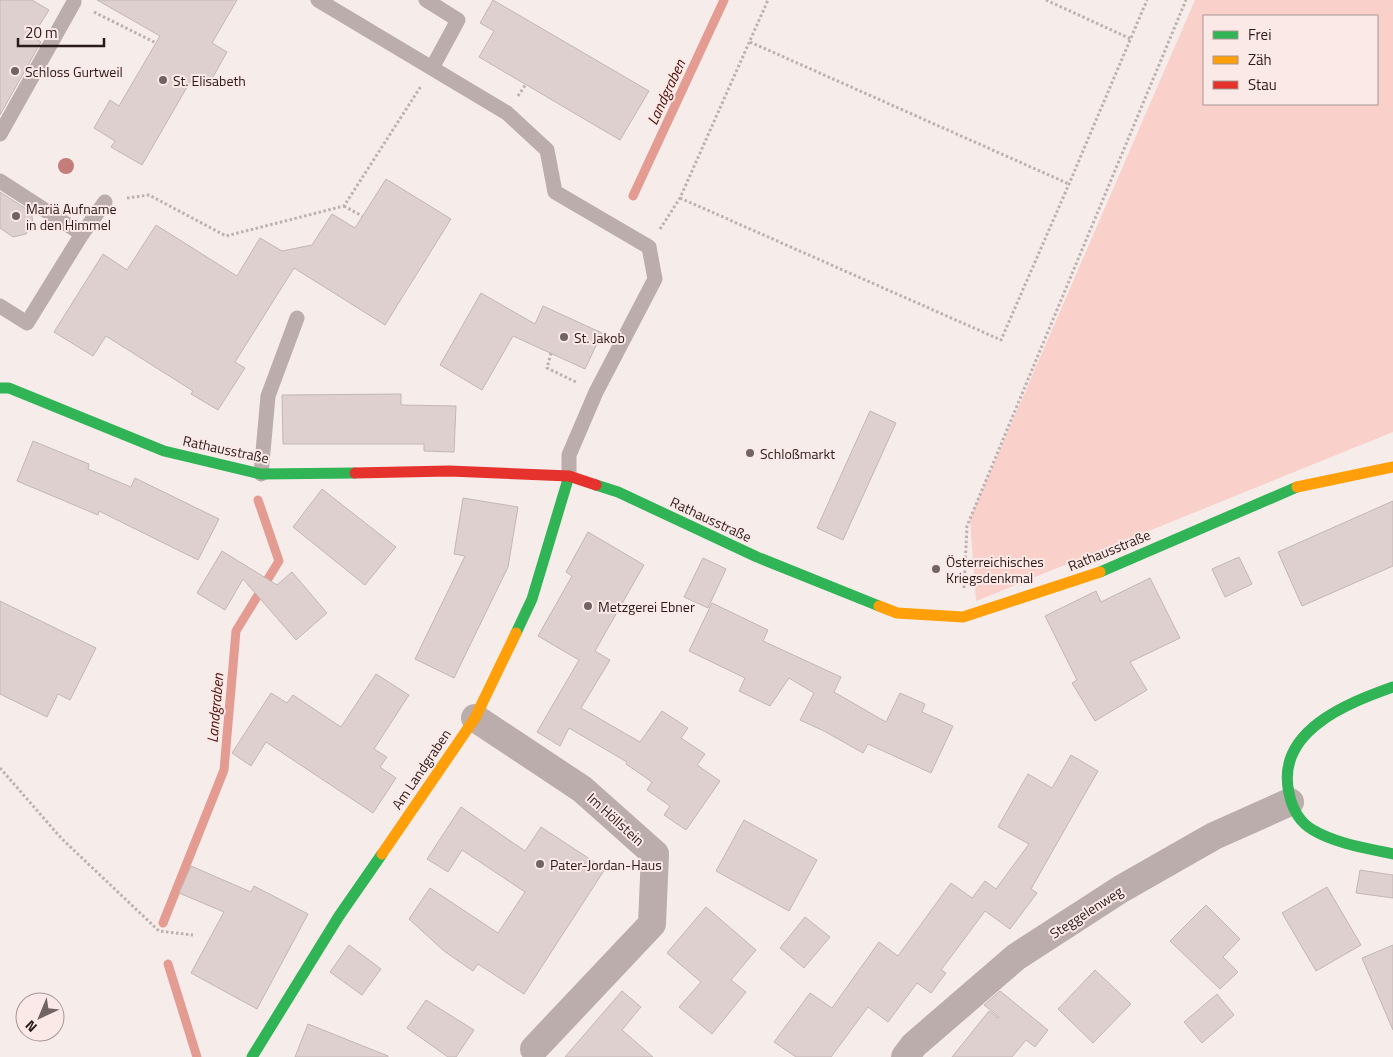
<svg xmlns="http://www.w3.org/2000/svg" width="1393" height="1057" font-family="'Titillium Web',sans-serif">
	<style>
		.green { fill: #f9d0ca; fill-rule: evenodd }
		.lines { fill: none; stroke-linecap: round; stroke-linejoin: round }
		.stream { stroke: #e49c92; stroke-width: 9 }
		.building { fill: #ddd0ce; stroke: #c2b7b5 }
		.path { stroke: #bdb1af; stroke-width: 3; stroke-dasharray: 2.5 2.5; stroke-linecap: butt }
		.lane { stroke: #baadab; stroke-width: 15 }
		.street { stroke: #baadab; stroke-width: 28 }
		.fast { stroke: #30b455; stroke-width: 11 }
		.slow { stroke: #ff9f0a; stroke-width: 11 }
		.jam { stroke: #e5322d; stroke-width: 11 }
		.tree { fill: #c37e7a }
		.poi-dot { fill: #716462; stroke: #fae9e6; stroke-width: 2 }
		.labels { text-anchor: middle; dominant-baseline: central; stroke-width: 4; stroke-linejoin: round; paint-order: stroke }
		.poi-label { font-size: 14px; fill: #2a1b19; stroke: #fae9e6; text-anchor: start }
		.street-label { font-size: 14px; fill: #2a1b19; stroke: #fae9e6 }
		.water-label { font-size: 15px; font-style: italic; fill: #4d100c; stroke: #fae9e6 }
	</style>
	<rect width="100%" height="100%" fill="#f6ecea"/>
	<path class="green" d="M1195,0H1393V432L976,601L970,519ZM1204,16H1377V104H1204Z"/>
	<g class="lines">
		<g class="stream">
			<polyline points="633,196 724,0"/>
			<polyline points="163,923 224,770 236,631 279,561 258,500"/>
			<polyline points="168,964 197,1057"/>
		</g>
	</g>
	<g class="building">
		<polygon points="0,0 32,0 49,10 32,37 41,42 0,115"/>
		<polygon points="97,0 237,0 212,43 227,52 209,84 194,75 142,165 111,147 115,141 94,128 110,100 119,106 160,36"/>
		<polygon points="493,0 649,91 620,140 479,57 494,31 480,23"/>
		<polygon points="386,179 451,219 385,325 294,268 235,362 245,368 218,410 191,394 193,391 106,336 93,356 54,332 103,254 127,270 156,225 237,276 260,238 282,251 312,245 332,214 355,228"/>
		<polygon points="0,192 31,212 33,222 26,234 13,237 0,228"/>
		<polygon points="481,293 535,324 543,306 602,333 585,369 513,336 482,390 440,365"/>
		<polygon points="401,394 401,405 456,406 454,452 424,451 424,444 283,444 282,395"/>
		<polygon points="870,411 896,423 843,540 817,528"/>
		<polygon points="33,441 89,464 88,469 131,487 135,478 219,519 198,560 99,511 98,515 17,481"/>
		<polygon points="322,489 396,547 365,585 293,527"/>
		<polygon points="463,498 518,507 508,567 454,678 415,659 465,556 454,554"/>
		<polygon points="1393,501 1393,566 1302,606 1278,552"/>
		<polygon points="588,532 644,565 595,651 610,660 581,708 640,742 662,711 688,728 681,738 705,754 697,765 720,781 686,830 664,815 670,806 647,790 652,782 626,764 627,762 569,728 560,746 537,732 579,660 538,636 572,576 566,572"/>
		<polygon points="222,551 277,585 292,572 327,613 296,640 243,579 225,610 197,593"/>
		<polygon points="1239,557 1252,584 1225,597 1212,569"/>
		<polygon points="703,558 726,569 708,608 684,597"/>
		<polygon points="1150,578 1180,638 1130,662 1147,690 1095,721 1072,683 1077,680 1045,616 1096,591 1101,602"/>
		<polygon points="0,601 96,648 70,700 58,694 47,717 0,694"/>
		<polygon points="712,603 768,630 763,641 841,677 834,692 886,722 900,693 925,704 922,712 953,726 931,773 868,744 863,753 824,731 800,720 814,693 789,678 770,706 739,691 745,678 689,651"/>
		<polygon points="376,674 409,695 374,749 387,757 380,767 396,778 373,813 266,742 251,766 232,753 271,693 287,703 293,695 341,727"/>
		<polygon points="1071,755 1098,771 1031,889 1037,893 1010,929 985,911 941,970 946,973 931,993 917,983 888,1022 868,1007 831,1057 796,1057 774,1042 810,993 832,1008 879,942 898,956 951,883 972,898 985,881 996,889 1029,844 998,827 1028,774 1052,788"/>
		<polygon points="461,807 525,851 541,827 605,869 524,994 478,964 473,971 444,951 409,919 430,888 498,933 525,892 462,850 448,872 427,859"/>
		<polygon points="744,820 817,860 789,911 716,871"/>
		<polygon points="191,866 251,892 254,886 308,914 257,1009 191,973 224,912 179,893"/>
		<polygon points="1360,870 1393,875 1393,898 1356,893"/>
		<polygon points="1327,887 1361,945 1316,971 1282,913"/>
		<polygon points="1206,905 1240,939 1223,957 1238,972 1220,989 1170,941"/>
		<polygon points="706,907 756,950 731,980 746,992 712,1034 679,1007 701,982 667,953"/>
		<polygon points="805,917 830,937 804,968 780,948"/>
		<polygon points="349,945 381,969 362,995 330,972"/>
		<polygon points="1393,945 1393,1030 1362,958"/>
		<polygon points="1095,970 1131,1004 1093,1043 1058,1009"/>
		<polygon points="622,991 641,1007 622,1030 653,1057 565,1057"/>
		<polygon points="1000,991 1048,1030 1035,1047 1026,1040 1012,1057 952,1057 989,1011 998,1018 999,1017 984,1005"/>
		<polygon points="1217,994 1234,1015 1202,1043 1184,1022"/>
		<polygon points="426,1000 474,1030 456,1057 448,1057 407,1028"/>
		<polygon points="308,1024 388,1056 388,1057 295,1057"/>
	</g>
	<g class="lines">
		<g class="path">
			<polyline points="1046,0 1131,39"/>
			<polyline points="94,12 156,43"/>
			<polyline points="750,42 1069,184"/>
			<polyline points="518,96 526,84"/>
			<polyline points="127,198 149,195 226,236 344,206 421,86"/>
			<polyline points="680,198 1001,340 1069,184 1147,0"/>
			<polyline points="344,206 362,216"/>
			<polyline points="660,229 680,198 768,0"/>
			<polyline points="551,353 547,368 578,383"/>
			<polyline points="964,588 967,526 1186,0"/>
			<polyline points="0,768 61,838 159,931 193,935"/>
		</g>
		<g class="lane">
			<polyline points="318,0 507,113 547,150 555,192 649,247 655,279 596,392 569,455 569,476"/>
			<polyline points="426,0 458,20 432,68"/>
			<polyline points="0,134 74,2"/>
			<polyline points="0,181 82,234 105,202"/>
			<polyline points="0,306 27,323 82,234"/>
			<polyline points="261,474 268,396 297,318"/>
		</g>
		<g class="street">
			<polyline points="475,718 582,789 655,854 652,924 534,1049"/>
			<polyline points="905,1057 914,1045 1016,957 1121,889 1214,836 1290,802"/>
		</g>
		<g class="fast">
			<polyline points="0,388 9,388 164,451 261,474 355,473"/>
			<polyline points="596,485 618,492 757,557 879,606"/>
			<polyline points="1100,572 1297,487"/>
			<polyline points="516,633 532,599 569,476"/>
			<path d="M1393,687C1348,703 1275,731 1289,793C1292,808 1299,822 1313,830C1337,844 1366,848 1393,854"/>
			<polyline points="252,1057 339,916 382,854"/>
		</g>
		<g class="slow">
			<polyline points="1297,487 1393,467"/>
			<polyline points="879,606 897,613 963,617 1100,572"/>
			<polyline points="382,854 475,718 516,633"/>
		</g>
		<polyline class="jam" points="355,473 449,471 569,476 596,485"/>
	</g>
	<circle class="tree" cx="66" cy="166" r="8"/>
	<g class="poi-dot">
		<circle cx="15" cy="71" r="5"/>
		<circle cx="163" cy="80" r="5"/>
		<circle cx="16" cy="216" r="5"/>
		<circle cx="564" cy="337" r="5"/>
		<circle cx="750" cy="453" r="5"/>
		<circle cx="936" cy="569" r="5"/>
		<circle cx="588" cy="606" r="5"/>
		<circle cx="540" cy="864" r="5"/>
	</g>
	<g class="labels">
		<g class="poi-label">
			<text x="25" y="71">Schloss Gurtweil</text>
			<text x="173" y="80">St. Elisabeth</text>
			<text x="26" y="208">Mariä Aufname<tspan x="26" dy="16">in den Himmel</tspan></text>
			<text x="574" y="337">St. Jakob</text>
			<text x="760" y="453">Schloßmarkt</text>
			<text x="946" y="561">Österreichisches<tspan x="946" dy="16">Kriegsdenkmal</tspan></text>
			<text x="598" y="606">Metzgerei Ebner</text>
			<text x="550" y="864">Pater-Jordan-Haus</text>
		</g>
		<g class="street-label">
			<text transform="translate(226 449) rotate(12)">Rathausstraße</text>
			<text transform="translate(711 519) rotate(25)">Rathausstraße</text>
			<text transform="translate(1109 550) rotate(-22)">Rathausstraße</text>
			<text transform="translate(421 769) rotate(-56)">Am Landgraben</text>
			<text transform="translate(616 819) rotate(42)">Im Höllstein</text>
			<text transform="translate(1086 912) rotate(-33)">Steggelenweg</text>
		</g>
		<g class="water-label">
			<text transform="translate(666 92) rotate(-65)">Landgraben</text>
			<text transform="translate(215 708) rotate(-85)">Landgraben</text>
		</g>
	</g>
	<rect x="1203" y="15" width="175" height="90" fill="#fae9e6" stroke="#a79794"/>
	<rect x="1213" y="31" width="25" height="8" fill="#30b455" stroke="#a79794"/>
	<text x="1248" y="40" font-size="15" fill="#2a1b19">Frei</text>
	<rect x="1213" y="56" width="25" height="8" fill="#ff9f0a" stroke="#a79794"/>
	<text x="1248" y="65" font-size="15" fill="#2a1b19">Zäh</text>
	<rect x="1213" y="81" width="25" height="8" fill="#e5322d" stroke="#a79794"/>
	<text x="1248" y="90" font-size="15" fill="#2a1b19">Stau</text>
	<g transform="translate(40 1017) rotate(224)"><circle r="24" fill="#fae9e6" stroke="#a79794"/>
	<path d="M0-4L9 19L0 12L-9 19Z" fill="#716462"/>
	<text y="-8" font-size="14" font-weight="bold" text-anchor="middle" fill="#2a1b19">N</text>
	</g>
	<path d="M18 38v8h86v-8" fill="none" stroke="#2a1b19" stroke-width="2.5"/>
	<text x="25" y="38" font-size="15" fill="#2a1b19" stroke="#fae9e6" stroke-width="4" paint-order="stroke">20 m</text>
</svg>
